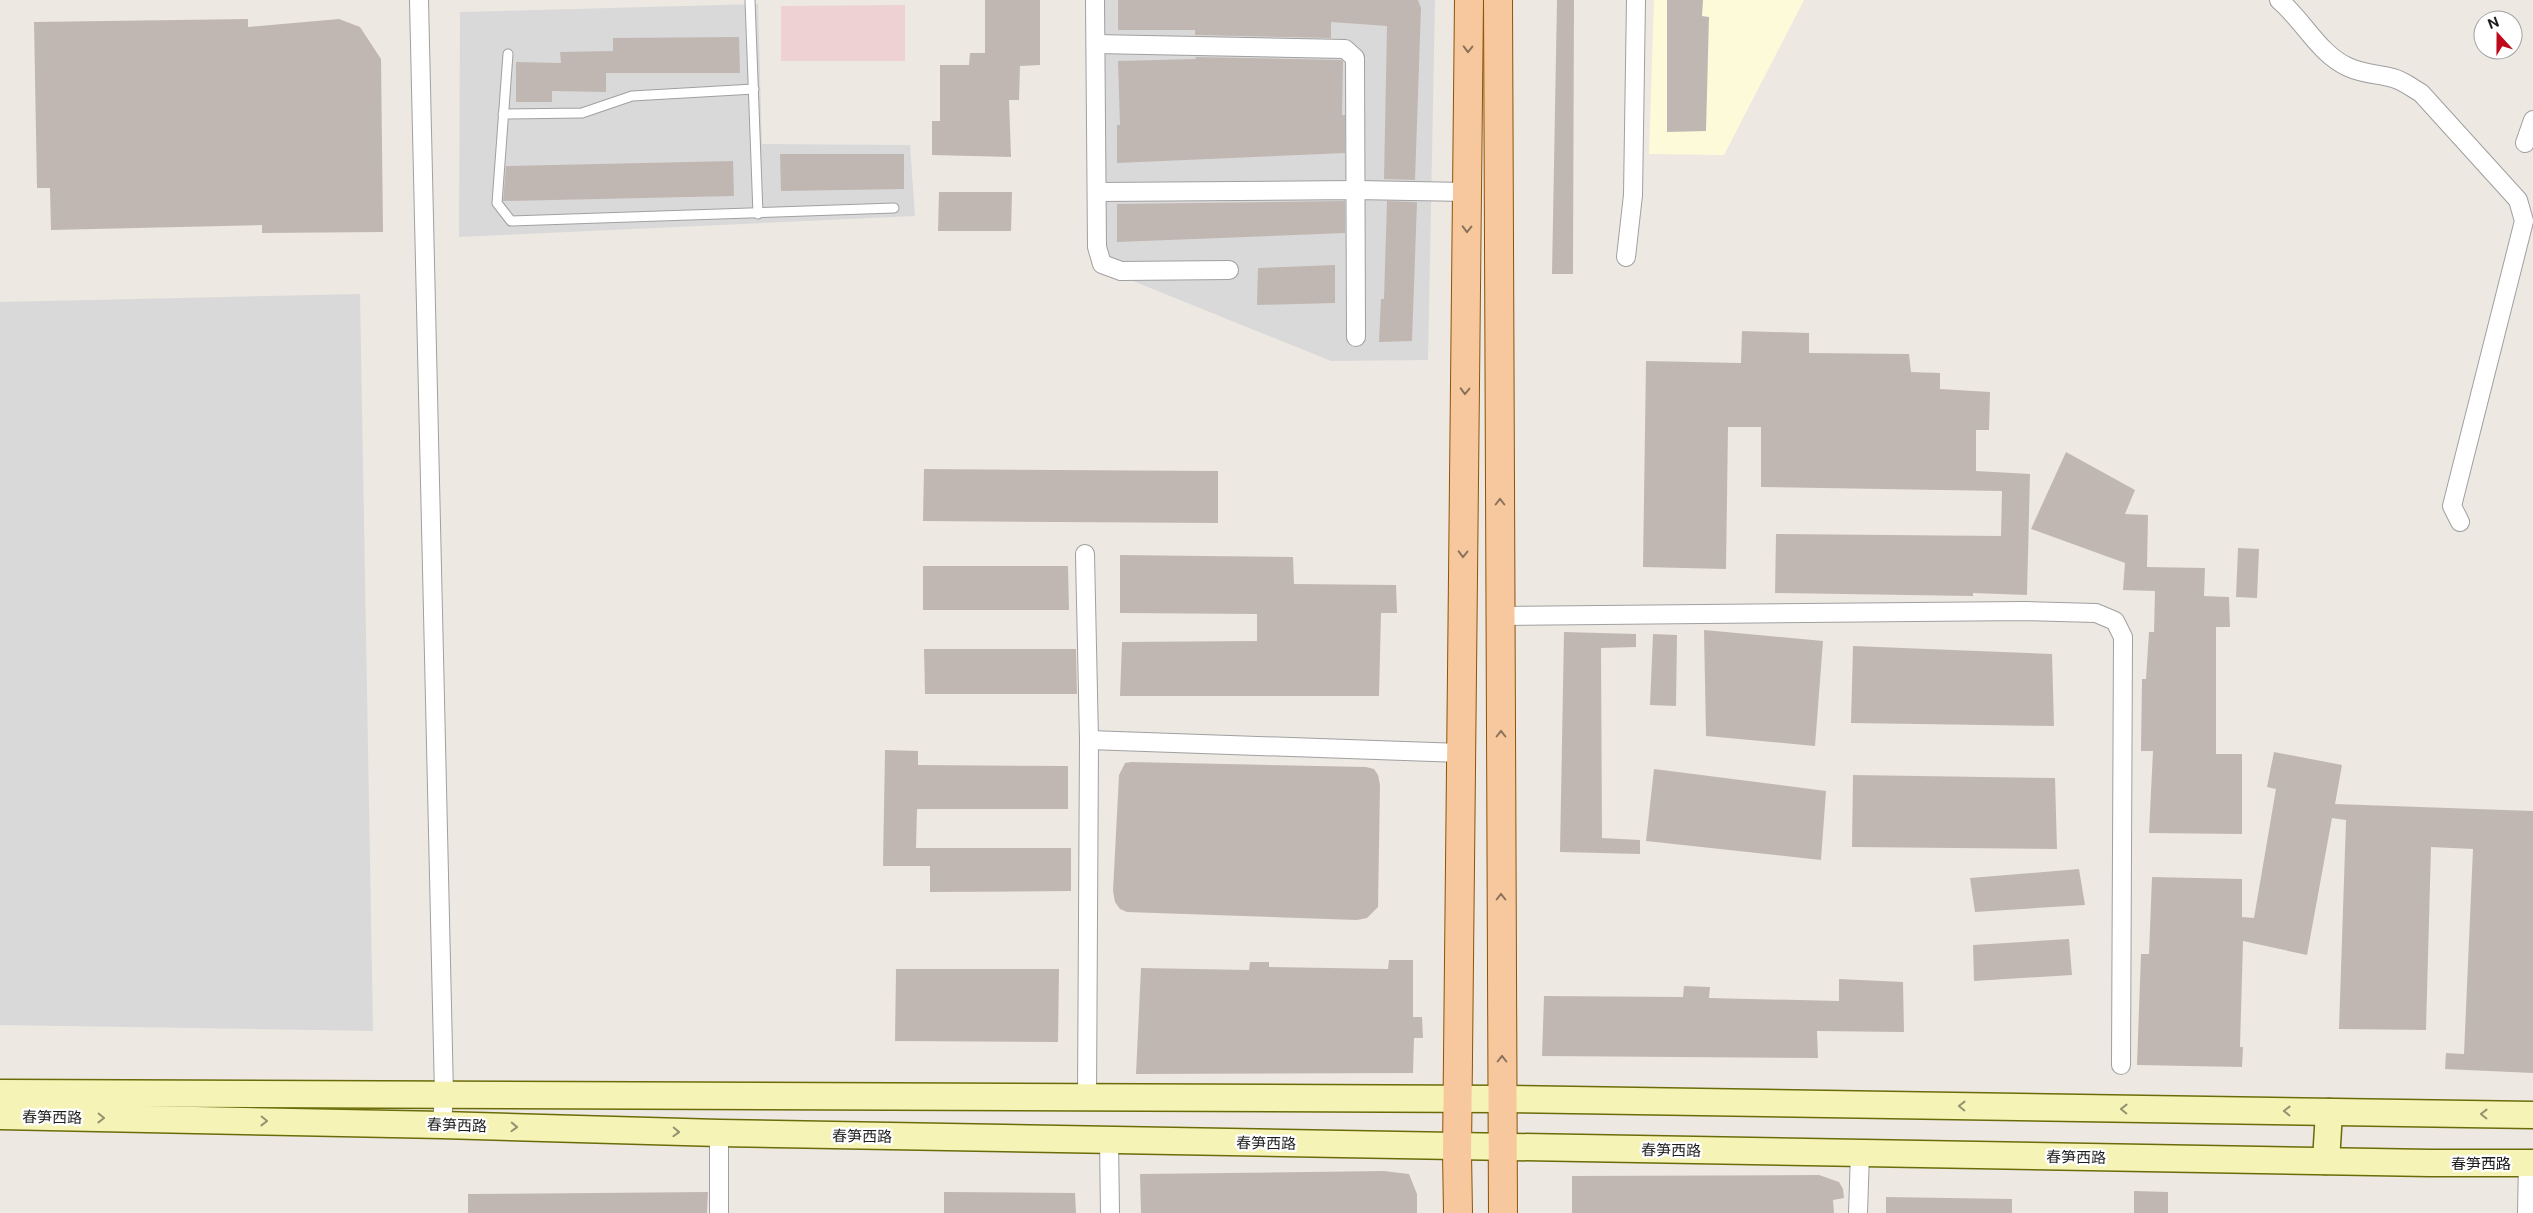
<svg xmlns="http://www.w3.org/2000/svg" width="2533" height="1213" font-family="'Public Sans','Noto Sans SC',sans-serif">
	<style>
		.residential { fill: #dad9d9 }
		.commercial { fill: #edd1d3 }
		.education { fill: #fdfada }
		.building { fill: #c1b7b2 }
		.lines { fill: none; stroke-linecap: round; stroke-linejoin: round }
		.lane-casing { stroke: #a0a0a0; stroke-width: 11 }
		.street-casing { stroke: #a0a0a0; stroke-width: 20 }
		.secondary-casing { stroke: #6b6c09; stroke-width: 29 }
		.primary-casing { stroke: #8d5407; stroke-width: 30 }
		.lane { stroke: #fff; stroke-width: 9 }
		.street { stroke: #fff; stroke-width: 18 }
		.secondary { stroke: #f6f3b7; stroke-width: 26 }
		.primary { stroke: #f7c89d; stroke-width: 28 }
		.oneway { stroke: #8a725c }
		.oneway2 { stroke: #949271 }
		.labels { text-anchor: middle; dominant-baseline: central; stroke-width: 4.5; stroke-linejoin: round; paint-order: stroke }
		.street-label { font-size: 15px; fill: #1c1c1c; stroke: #fff }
	</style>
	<rect width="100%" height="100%" fill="#ede8e2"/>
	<g class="residential">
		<polygon points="1091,0 1435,0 1428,360 1331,361 1091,264"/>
		<polygon points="758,4 762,144 910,145 915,216 459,237 460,12"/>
		<polygon points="360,294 373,1031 0,1025 0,302"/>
	</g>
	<polygon class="commercial" points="905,5 905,61 781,61 781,6"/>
	<polygon class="education" points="1654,0 1804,0 1724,155 1649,154"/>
	<g class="building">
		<polygon points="985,0 1040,0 1040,65 1020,66 1019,100 1009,100 1011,157 932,155 932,121 940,121 940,65 969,65 970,53 985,53"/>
		<polygon points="1118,0 1418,0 1421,8 1415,180 1384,179 1387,26 1331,22 1331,38 1195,35 1195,30 1118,30"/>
		<polygon points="1557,0 1574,0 1573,274 1552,274"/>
		<polygon points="1667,0 1703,0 1702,16 1709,17 1706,131 1667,132"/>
		<polygon points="248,19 248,27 339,19 360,27 381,59 383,232 262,233 262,225 51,230 50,188 37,188 34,22"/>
		<polygon points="739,37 740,73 606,73 606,92 552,91 552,102 516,102 516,62 561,63 560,52 613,51 613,38"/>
		<polygon points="1195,57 1341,60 1343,61 1342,115 1345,115 1345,153 1117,163 1117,125 1120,125 1118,61 1196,59"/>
		<polygon points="780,154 904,154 904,189 781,191"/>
		<polygon points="733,161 734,196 503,201 506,166"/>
		<polygon points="939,192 1012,192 1011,231 938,231"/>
		<polygon points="1345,201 1345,233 1117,242 1117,204"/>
		<polygon points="1387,201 1417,202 1412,341 1379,342 1381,299 1384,299"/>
		<polygon points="1335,265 1335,303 1257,305 1258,268"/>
		<polygon points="1742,331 1809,333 1809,353 1909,354 1911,372 1940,373 1940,389 1990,392 1989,430 1976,430 1976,471 2030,474 2027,595 1973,593 1973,596 1775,593 1776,534 2001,536 2002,491 1761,487 1761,427 1728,427 1726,569 1643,567 1646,361 1741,363"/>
		<polygon points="2066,452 2135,490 2125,514 2148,515 2147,567 2205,568 2204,596 2229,597 2230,627 2216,627 2216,754 2242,754 2242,834 2149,833 2153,751 2141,751 2142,679 2146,679 2149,632 2154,632 2155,591 2123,590 2125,563 2031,529"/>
		<polygon points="924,469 1218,471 1218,523 923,521"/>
		<polygon points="2238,548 2259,549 2257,598 2236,597"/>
		<polygon points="1120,555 1293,557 1294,584 1396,585 1397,613 1381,613 1379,696 1120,696 1122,642 1257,641 1257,614 1120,613"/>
		<polygon points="923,566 1068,566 1069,610 923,610"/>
		<polygon points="1704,630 1823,641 1815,746 1706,736"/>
		<polygon points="1564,632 1636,634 1636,647 1601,648 1602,838 1640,840 1640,854 1560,852"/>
		<polygon points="1653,634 1677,635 1676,706 1650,705"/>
		<polygon points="1853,646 2052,654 2054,726 1851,723"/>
		<polygon points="924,649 1076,649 1077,694 925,694"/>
		<polygon points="885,750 918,751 918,765 1068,766 1068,809 917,809 916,848 1071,848 1071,891 930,892 930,866 883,866"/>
		<polygon points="2274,752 2342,765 2335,804 2533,811 2533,1073 2445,1069 2446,1053 2464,1054 2473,849 2431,847 2426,1030 2339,1029 2346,820 2332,818 2307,955 2243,941 2240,1047 2243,1047 2242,1067 2137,1065 2141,954 2149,954 2152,877 2242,879 2242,917 2254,918 2276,789 2267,787"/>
		<polygon points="1131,762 1366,767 1374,769 1378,775 1380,785 1378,907 1367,918 1357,920 1127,912 1120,909 1115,902 1113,891 1119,775 1125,763"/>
		<polygon points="1654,769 1826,791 1821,860 1646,841"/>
		<polygon points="1853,775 2055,778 2057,849 1852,847"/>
		<polygon points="2079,869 2085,905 1975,912 1970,878"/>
		<polygon points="2069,939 2072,975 1974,981 1973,945"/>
		<polygon points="1389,960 1413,960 1413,1017 1422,1017 1423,1038 1414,1038 1413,1073 1136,1074 1141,968 1249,970 1250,962 1269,962 1269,967 1388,969"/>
		<polygon points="896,969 1059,969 1058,1042 895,1041"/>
		<polygon points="1839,979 1903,982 1904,1032 1817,1031 1818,1058 1542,1056 1544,996 1683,997 1684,986 1710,987 1709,998 1839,1001"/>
		<polygon points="1384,1171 1409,1174 1417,1194 1417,1213 1141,1213 1140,1174"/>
		<polygon points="1819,1175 1839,1182 1843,1189 1844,1198 1833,1200 1834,1213 1572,1213 1572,1176"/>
		<polygon points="2134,1191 2168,1192 2168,1213 2134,1213"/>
		<polygon points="708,1192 707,1213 468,1213 468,1194"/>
		<polygon points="944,1192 1075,1193 1076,1213 944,1213"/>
		<polygon points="1886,1197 2012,1199 2012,1213 1886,1213"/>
	</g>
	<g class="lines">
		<defs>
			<g id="lane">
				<polyline points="750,0 758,214"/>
				<polyline points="508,54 497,203 511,221 894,208"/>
				<polyline points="503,114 582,113 632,96 754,89"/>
			</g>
			<g id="street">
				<polyline points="419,0 444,1094 442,1125"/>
				<polyline points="1095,0 1097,247 1102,264 1121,271 1229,270"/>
				<path d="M2279,0C2303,20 2319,54 2348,67C2363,74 2378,74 2393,78C2404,81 2412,88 2421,93L2518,200L2524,221L2452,506L2460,522"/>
				<polyline points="1096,44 1345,49 1355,58 1356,337"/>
				<polyline points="2525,143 2533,120"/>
				<polyline points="1097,192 1356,190 1467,192"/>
				<polyline points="1626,257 1633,195 1636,0"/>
				<polyline points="1085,554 1089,740 1087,1098"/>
				<polyline points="1500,616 2025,611 2096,613 2115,621 2123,637 2121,1065"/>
				<polyline points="1089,740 1461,753"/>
				<polyline points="719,1133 719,1213"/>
				<polyline points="1109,1140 1110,1213"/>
				<polyline points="1858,1213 1860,1153"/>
				<polyline points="2527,1213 2528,1163"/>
			</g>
			<g id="secondary">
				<polyline points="0,1093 1502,1099 2533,1115"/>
				<polyline points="0,1116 442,1125 719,1133 2430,1163 2533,1163"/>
				<polyline points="2326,1161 2329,1112"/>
			</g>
			<g id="primary">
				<polyline points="1498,0 1503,1213"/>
				<polyline points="1458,1213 1457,1153 1469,0"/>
			</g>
		</defs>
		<use href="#lane" class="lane-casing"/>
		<use href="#street" class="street-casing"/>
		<use href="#secondary" class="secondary-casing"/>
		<use href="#primary" class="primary-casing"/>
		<use href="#lane" class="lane"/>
		<use href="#street" class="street"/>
		<use href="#secondary" class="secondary"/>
		<use href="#primary" class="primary"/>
	</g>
	<defs><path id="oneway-chevron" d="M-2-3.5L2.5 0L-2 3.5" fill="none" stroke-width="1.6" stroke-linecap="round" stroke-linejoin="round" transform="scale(1.25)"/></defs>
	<g class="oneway">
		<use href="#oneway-chevron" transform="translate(1468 49) rotate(91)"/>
		<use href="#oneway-chevron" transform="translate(1467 229) rotate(91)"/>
		<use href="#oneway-chevron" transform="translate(1465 391) rotate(91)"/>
		<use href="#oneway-chevron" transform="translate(1500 502) rotate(-90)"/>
		<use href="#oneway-chevron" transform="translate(1463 554) rotate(91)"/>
		<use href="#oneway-chevron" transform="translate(1501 734) rotate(-90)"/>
		<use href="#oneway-chevron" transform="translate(1501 897) rotate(-90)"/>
		<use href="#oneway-chevron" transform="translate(1502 1059) rotate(-90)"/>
	</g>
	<g class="oneway2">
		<use href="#oneway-chevron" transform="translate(1962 1106) rotate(-179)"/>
		<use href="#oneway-chevron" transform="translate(2124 1109) rotate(-179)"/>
		<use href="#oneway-chevron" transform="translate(2287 1111) rotate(-179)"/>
		<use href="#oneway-chevron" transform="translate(2484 1114) rotate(-179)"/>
		<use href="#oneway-chevron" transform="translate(101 1118) rotate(1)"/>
		<use href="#oneway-chevron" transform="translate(264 1121) rotate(1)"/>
		<use href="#oneway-chevron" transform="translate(514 1127) rotate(2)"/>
		<use href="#oneway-chevron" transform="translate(676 1132) rotate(2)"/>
	</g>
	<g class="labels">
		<g class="street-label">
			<text transform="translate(52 1117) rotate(1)">春笋西路</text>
			<text transform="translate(457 1125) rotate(2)">春笋西路</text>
			<text transform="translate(862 1136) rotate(1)">春笋西路</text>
			<text transform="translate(1266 1143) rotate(1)">春笋西路</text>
			<text transform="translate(1671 1150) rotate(1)">春笋西路</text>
			<text transform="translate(2076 1157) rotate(1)">春笋西路</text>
			<text x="2481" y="1163">春笋西路</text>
		</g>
	</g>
	<g transform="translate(2498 35) rotate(339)"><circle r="24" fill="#ffffff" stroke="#a4a4a4"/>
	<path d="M0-4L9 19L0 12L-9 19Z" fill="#bf091a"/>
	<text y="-8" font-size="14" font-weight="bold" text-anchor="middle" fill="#1c1c1c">N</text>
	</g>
</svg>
